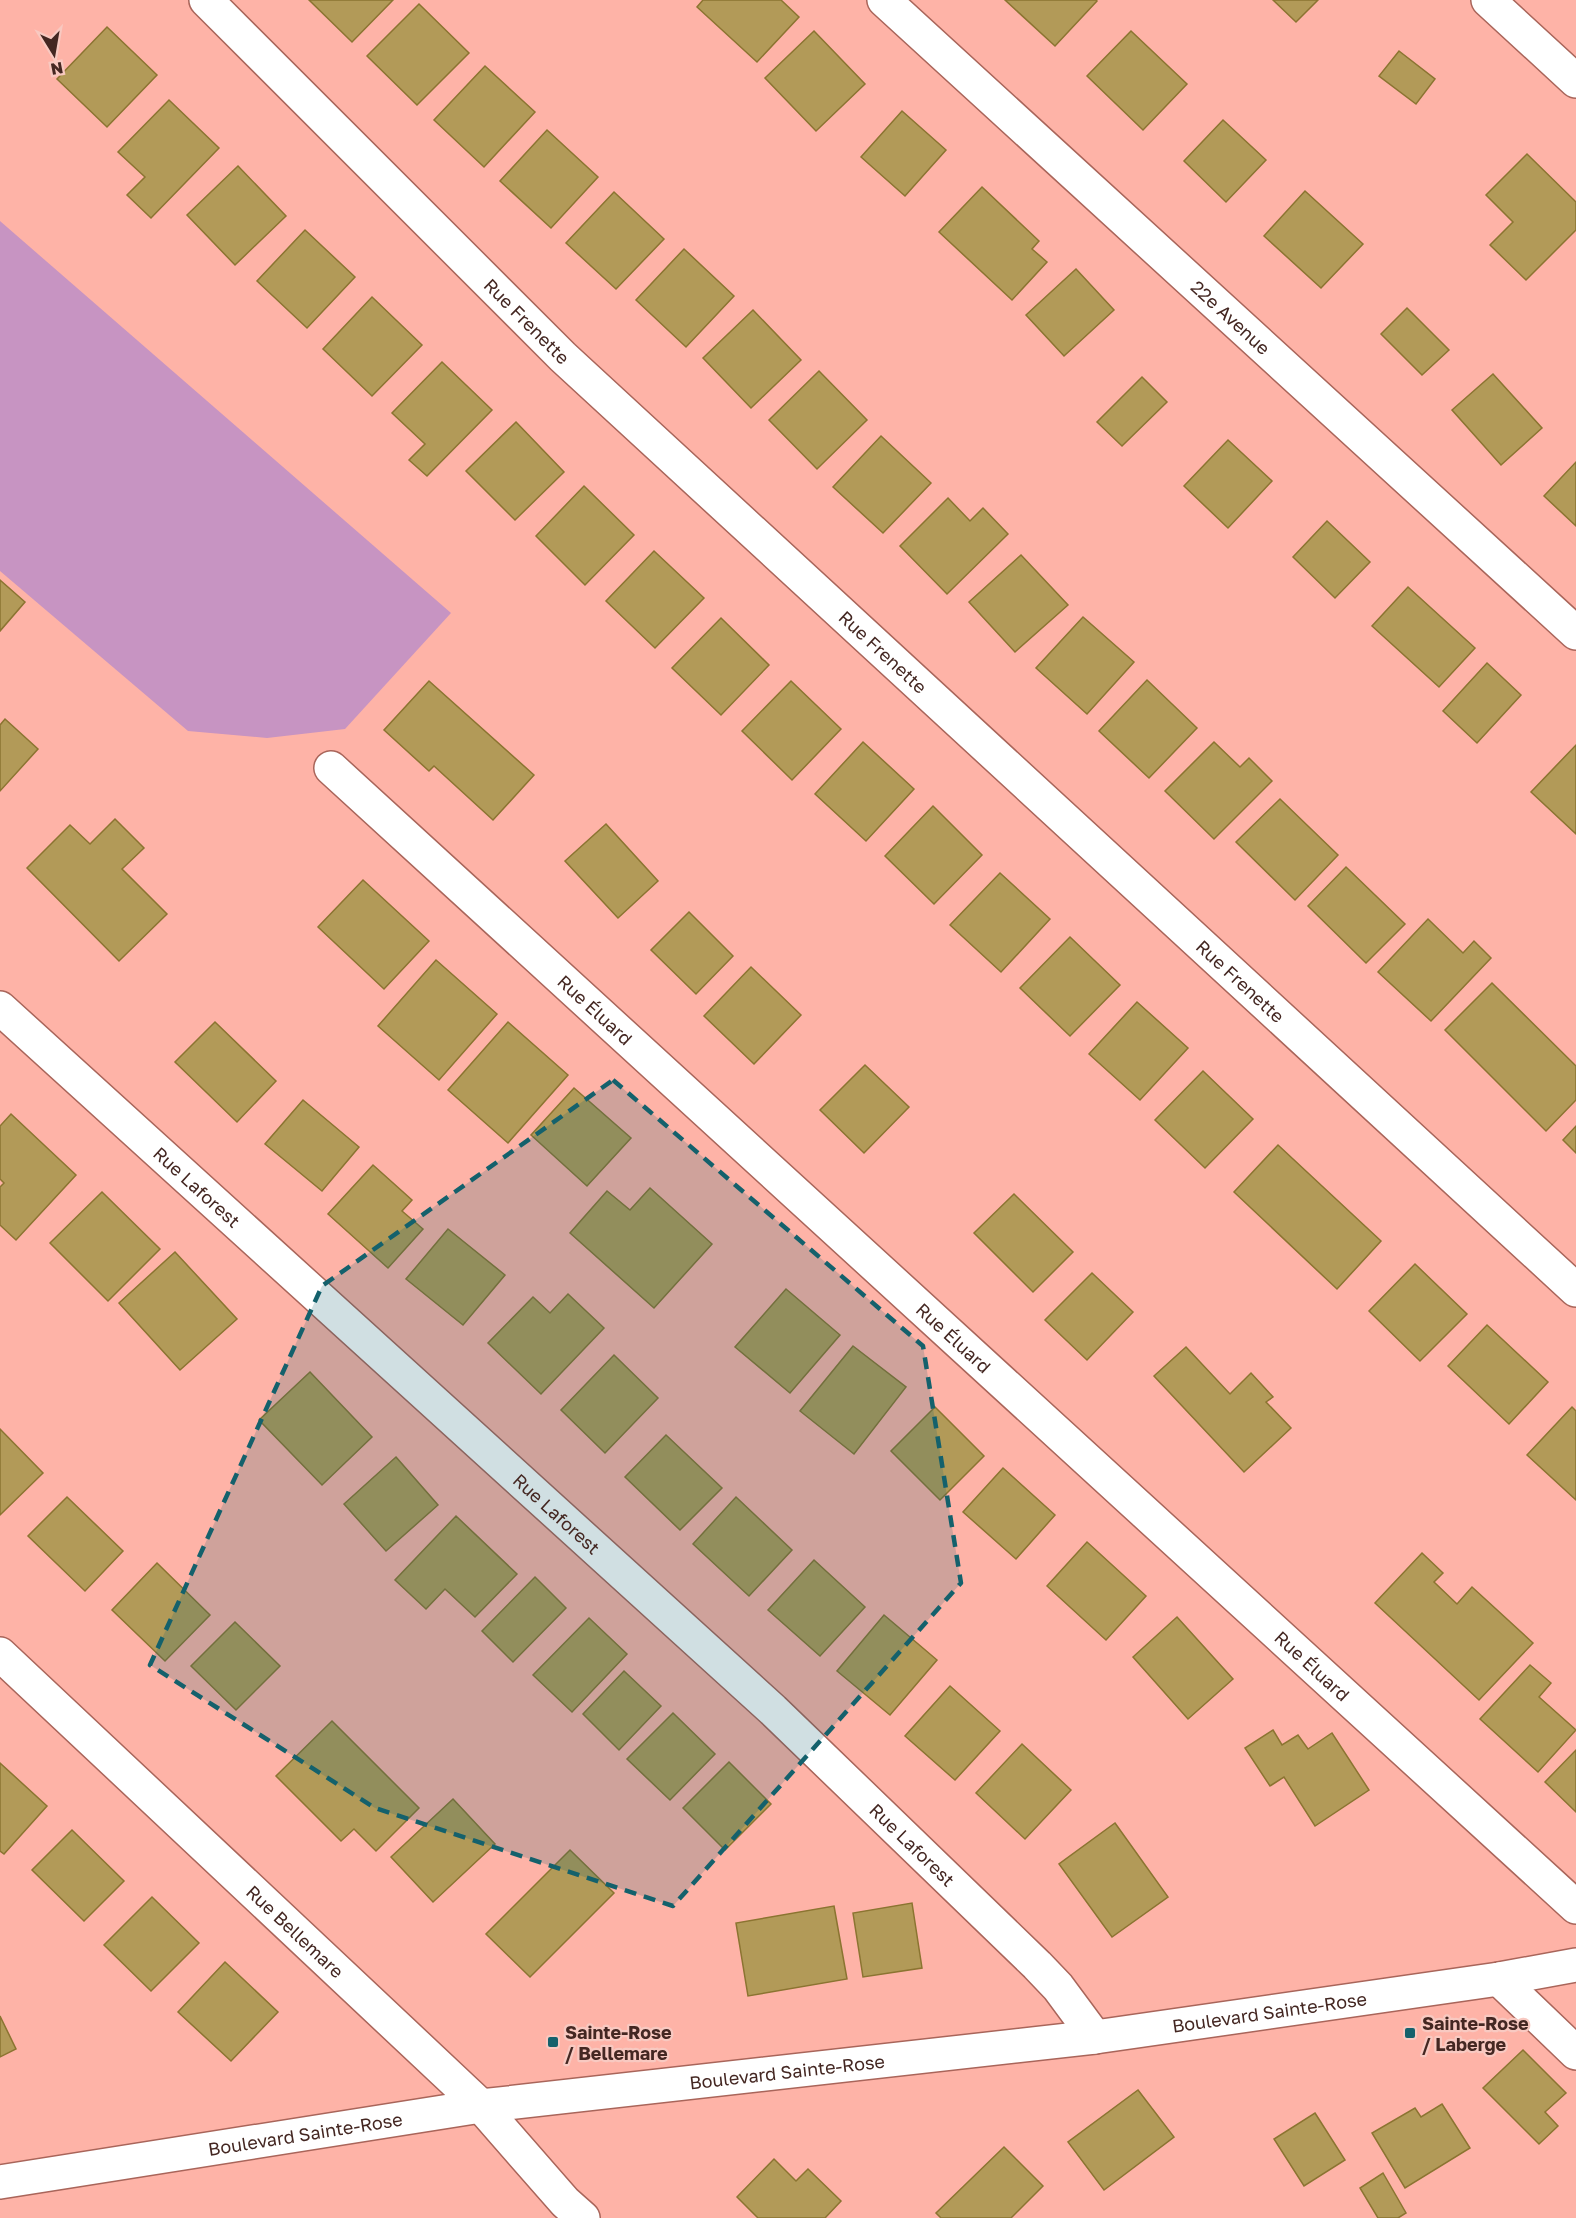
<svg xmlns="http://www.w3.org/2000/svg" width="1576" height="2218" font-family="'Golos Text',sans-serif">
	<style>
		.green { fill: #c794c2 }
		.building { fill: #b29a58; stroke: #8b7431; stroke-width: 1.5 }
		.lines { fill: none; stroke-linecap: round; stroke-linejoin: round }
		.minor-casing { stroke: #a9655a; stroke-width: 36 }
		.tertiary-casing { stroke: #a9655a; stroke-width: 36 }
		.minor { stroke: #fff; stroke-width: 33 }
		.tertiary { stroke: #fff; stroke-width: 33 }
		.marked { fill: #14616c; fill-opacity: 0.2; stroke: #14616c; stroke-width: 4.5; stroke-dasharray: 12 8; stroke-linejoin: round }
		.poi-dot { fill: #14616c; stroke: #f8c9c1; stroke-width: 2 }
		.labels { text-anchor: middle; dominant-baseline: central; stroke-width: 4.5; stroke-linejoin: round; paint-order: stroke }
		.street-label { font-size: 18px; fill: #442722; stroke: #f8c9c1 }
		.poi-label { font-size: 18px; font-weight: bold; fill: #442722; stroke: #f8c9c1; text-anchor: start }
	</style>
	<rect width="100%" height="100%" fill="#feb3a7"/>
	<polygon class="green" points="0,221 451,613 345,729 267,738 188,731 0,571"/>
	<g class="building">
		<polygon points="309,0 393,0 352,42"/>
		<polygon points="703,0 781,0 799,17 757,62 697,7"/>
		<polygon points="1005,0 1096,0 1097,1 1055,46"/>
		<polygon points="1273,0 1318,0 1296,22"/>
		<polygon points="419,4 469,53 417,105 367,56"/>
		<polygon points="107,27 157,75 107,127 57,79"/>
		<polygon points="814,31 865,84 816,131 765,78"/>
		<polygon points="1131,31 1187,84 1143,130 1087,76"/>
		<polygon points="1399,51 1435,79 1416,104 1379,76"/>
		<polygon points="485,66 535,112 484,167 434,120"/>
		<polygon points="169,100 219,148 151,218 127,195 145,177 118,152"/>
		<polygon points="902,111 946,150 905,196 861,157"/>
		<polygon points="1223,120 1266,160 1226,202 1184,161"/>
		<polygon points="547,130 598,177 551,228 500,181"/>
		<polygon points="1527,154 1576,202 1576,230 1526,280 1490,245 1513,222 1486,195"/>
		<polygon points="238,166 286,216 235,265 187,215"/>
		<polygon points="982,187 1039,241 1032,249 1047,262 1012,300 939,232"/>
		<polygon points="1305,191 1363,244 1321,288 1264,236"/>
		<polygon points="614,192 664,239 616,289 566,243"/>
		<polygon points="305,230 355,277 307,328 257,281"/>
		<polygon points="684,249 734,296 686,347 636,300"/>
		<polygon points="1076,269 1114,310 1064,356 1026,315"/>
		<polygon points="372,297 422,345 372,396 323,349"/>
		<polygon points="1407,308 1449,350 1422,375 1381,334"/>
		<polygon points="753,310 801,360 751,408 703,358"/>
		<polygon points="442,362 492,410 427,476 409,460 425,444 392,413"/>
		<polygon points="819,371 867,420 817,469 769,420"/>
		<polygon points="1493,374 1542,428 1501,465 1452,410"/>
		<polygon points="1142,377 1167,402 1122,446 1097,422"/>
		<polygon points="516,422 564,472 515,520 466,471"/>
		<polygon points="881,436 931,483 883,533 833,487"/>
		<polygon points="1228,440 1272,481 1228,528 1184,486"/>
		<polygon points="1576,462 1576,526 1544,496"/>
		<polygon points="584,486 634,535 585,585 536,536"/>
		<polygon points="948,498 970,521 983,508 1008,534 947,594 900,546"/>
		<polygon points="1327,521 1370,562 1335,598 1293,557"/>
		<polygon points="654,551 704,598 655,648 606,601"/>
		<polygon points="1021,555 1068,605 1015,652 969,602"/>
		<polygon points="0,580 25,602 0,631"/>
		<polygon points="1408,587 1475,648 1439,687 1372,626"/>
		<polygon points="1083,617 1134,662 1087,714 1036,668"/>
		<polygon points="721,618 769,665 721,715 672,668"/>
		<polygon points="1487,663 1521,695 1477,743 1443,711"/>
		<polygon points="1147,680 1197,728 1149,778 1099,731"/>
		<polygon points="429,681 534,775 493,820 434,766 429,771 384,730"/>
		<polygon points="791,681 841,729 792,780 742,731"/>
		<polygon points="5,719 38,749 0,791 0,725"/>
		<polygon points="863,742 914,789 866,841 815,794"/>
		<polygon points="1214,742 1240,767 1249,758 1272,781 1214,839 1165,791"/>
		<polygon points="1576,745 1576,834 1531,792"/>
		<polygon points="1280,799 1338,855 1295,900 1236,842"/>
		<polygon points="933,806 982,855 934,904 885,856"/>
		<polygon points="115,819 144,848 122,869 167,914 119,961 27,868 70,825 90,844"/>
		<polygon points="606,824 658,881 618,918 565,861"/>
		<polygon points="1346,867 1405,924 1366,963 1308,906"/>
		<polygon points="1000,873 1050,919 1001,972 950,925"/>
		<polygon points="363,880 429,941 384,989 318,927"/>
		<polygon points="689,912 733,956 696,994 651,950"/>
		<polygon points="1428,919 1463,953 1474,941 1491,958 1431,1021 1378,972"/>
		<polygon points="1070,937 1120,985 1070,1036 1020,988"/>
		<polygon points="436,960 497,1014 439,1080 378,1026"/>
		<polygon points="751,967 801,1015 754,1064 704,1016"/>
		<polygon points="1492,983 1576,1066 1576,1100 1546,1131 1445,1030"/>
		<polygon points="1137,1002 1188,1048 1140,1100 1089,1054"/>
		<polygon points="215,1022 276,1081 237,1122 175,1062"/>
		<polygon points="508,1022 568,1075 508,1143 448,1090"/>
		<polygon points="865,1065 909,1107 864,1153 820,1110"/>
		<polygon points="1203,1071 1253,1119 1205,1168 1155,1120"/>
		<polygon points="574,1088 631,1138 587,1186 531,1135"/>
		<polygon points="303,1100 359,1147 322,1191 265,1144"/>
		<polygon points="11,1114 76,1175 16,1240 0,1225 0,1187 4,1183 0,1179 0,1126"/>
		<polygon points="1576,1126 1576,1153 1563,1140"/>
		<polygon points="1278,1145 1381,1241 1337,1289 1234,1192"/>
		<polygon points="373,1165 412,1200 402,1211 423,1229 388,1268 328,1214"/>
		<polygon points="650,1188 712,1244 654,1308 570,1233 607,1191 630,1210"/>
		<polygon points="102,1192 160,1249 108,1301 50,1243"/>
		<polygon points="1014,1194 1073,1252 1033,1292 974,1233"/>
		<polygon points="448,1229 505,1275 463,1325 406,1279"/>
		<polygon points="175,1252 237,1319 180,1370 119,1303"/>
		<polygon points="1415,1264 1467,1314 1420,1361 1369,1311"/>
		<polygon points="1092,1273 1133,1312 1087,1360 1045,1320"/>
		<polygon points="786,1289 840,1335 790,1393 735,1347"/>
		<polygon points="568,1294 604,1328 541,1394 488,1343 533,1297 550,1313"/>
		<polygon points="1487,1325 1548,1382 1509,1424 1448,1366"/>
		<polygon points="853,1346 906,1387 854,1454 800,1411"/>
		<polygon points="1186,1347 1230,1394 1251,1373 1273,1397 1266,1402 1291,1428 1244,1472 1154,1376"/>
		<polygon points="614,1355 658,1398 605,1453 561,1410"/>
		<polygon points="310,1372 372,1437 322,1485 259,1420"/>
		<polygon points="935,1407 984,1456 940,1500 891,1451"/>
		<polygon points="1572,1407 1576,1411 1576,1500 1527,1455"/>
		<polygon points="0,1429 43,1473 0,1515"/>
		<polygon points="666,1435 722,1488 680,1530 625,1477"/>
		<polygon points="396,1457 438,1505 386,1551 344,1504"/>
		<polygon points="1003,1468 1055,1515 1016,1559 963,1512"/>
		<polygon points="67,1497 123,1551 85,1591 28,1536"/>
		<polygon points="736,1497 792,1550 749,1596 693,1544"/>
		<polygon points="456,1516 517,1574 475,1617 445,1589 426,1609 395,1580"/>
		<polygon points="1087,1542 1146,1596 1106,1640 1047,1586"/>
		<polygon points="1422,1553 1443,1573 1434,1582 1457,1604 1472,1587 1533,1643 1479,1700 1375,1603"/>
		<polygon points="814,1560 865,1607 820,1656 768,1610"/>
		<polygon points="157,1563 210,1615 165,1661 112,1610"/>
		<polygon points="535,1577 566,1608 513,1662 482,1631"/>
		<polygon points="884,1615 937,1660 890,1715 837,1671"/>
		<polygon points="1177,1617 1233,1679 1188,1719 1133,1657"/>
		<polygon points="589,1618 627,1654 572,1712 533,1675"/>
		<polygon points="235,1622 280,1666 236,1710 191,1666"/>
		<polygon points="1530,1665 1551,1683 1539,1697 1576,1730 1538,1772 1480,1719"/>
		<polygon points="624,1671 661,1706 619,1750 583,1714"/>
		<polygon points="950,1686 1000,1731 955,1780 905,1736"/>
		<polygon points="673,1713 715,1754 670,1800 627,1759"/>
		<polygon points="332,1721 419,1808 376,1851 354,1829 341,1841 276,1776"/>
		<polygon points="1273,1730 1282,1745 1298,1735 1308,1749 1332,1733 1369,1790 1315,1826 1284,1777 1270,1786 1245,1748"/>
		<polygon points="1022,1744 1071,1790 1025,1839 976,1793"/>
		<polygon points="1576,1750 1576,1812 1545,1782"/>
		<polygon points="729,1762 771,1804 725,1850 683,1808"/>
		<polygon points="0,1763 47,1806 4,1854 0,1851"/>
		<polygon points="453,1799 495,1844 433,1902 391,1857"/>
		<polygon points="1115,1823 1168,1897 1112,1937 1059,1864"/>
		<polygon points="72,1830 124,1881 84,1921 32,1870"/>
		<polygon points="570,1850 614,1893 530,1977 486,1934"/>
		<polygon points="152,1897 199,1943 151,1991 104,1945"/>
		<polygon points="912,1903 922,1968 863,1977 853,1913"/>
		<polygon points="834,1906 847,1979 748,1996 736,1923"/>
		<polygon points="225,1962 278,2012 231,2061 178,2012"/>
		<polygon points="0,2016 16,2049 0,2057"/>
		<polygon points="1523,2050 1566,2093 1545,2112 1558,2126 1539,2144 1483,2088"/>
		<polygon points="1138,2090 1174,2137 1104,2190 1068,2142"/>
		<polygon points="1442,2104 1470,2148 1405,2188 1372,2133 1415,2108 1421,2117"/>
		<polygon points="1315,2113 1345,2160 1304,2186 1274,2139"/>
		<polygon points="1004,2147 1043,2186 1011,2218 941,2218 936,2213"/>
		<polygon points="774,2159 796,2181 808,2169 841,2201 825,2218 758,2218 737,2197"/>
		<polygon points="1383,2173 1406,2213 1398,2218 1378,2218 1360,2188"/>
	</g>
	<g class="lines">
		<defs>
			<g id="minor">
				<path id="s1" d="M206,0L563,357L1576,1290"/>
				<path id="s2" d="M884,0L1576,633"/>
				<polyline points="1488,0 1576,81"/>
				<path id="s3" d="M331,768L1576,1907"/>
				<path id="s4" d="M0,1008L773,1710L1037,1965L1058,1987L1095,2037"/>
				<path id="s5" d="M0,1654L481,2106L565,2202L583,2218"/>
				<polyline points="1499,1979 1576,2053"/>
			</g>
			<g id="tertiary">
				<path id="s6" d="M0,2182L481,2106L1095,2037L1499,1979L1576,1965"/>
			</g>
		</defs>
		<use href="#minor" class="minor-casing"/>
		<use href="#tertiary" class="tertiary-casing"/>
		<use href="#minor" class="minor"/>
		<use href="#tertiary" class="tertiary"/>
	</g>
	<path class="marked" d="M613,1080L923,1346L961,1583L673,1906L375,1808L150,1665L322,1286Z"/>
	<g class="poi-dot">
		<rect x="1404" y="2027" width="12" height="12" rx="3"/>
		<rect x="547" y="2036" width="12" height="12" rx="3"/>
	</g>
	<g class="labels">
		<g class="street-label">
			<text stroke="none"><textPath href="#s2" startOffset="470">22e Avenue</textPath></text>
			<text stroke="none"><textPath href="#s1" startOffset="454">Rue Frenette</textPath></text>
			<text stroke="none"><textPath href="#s1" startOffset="940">Rue Frenette</textPath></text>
			<text stroke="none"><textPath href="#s1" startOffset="1426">Rue Frenette</textPath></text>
			<text stroke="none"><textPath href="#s3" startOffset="358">Rue Éluard</textPath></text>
			<text stroke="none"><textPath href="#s4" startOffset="266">Rue Laforest</textPath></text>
			<text stroke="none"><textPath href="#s3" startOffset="844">Rue Éluard</textPath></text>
			<text stroke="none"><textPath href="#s4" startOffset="752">Rue Laforest</textPath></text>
			<text stroke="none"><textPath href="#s3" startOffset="1330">Rue Éluard</textPath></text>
			<text stroke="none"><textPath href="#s4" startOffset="1238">Rue Laforest</textPath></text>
			<text stroke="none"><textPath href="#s5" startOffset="405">Rue Bellemare</textPath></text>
			<text stroke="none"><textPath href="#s6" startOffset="1281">Boulevard Sainte-Rose</textPath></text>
			<text stroke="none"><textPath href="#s6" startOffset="795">Boulevard Sainte-Rose</textPath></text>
			<text stroke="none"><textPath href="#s6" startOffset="309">Boulevard Sainte-Rose</textPath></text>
		</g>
		<g class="poi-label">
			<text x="1422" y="2023">Sainte-Rose<tspan x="1422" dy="21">/ Laberge</tspan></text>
			<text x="565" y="2032">Sainte-Rose<tspan x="565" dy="21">/ Bellemare</tspan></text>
		</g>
	</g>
	<g transform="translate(54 54) rotate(169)" stroke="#f8c9c1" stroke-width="4.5" paint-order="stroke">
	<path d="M0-4.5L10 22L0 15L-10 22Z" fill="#442722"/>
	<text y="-9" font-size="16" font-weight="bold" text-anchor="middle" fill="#442722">N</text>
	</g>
</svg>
